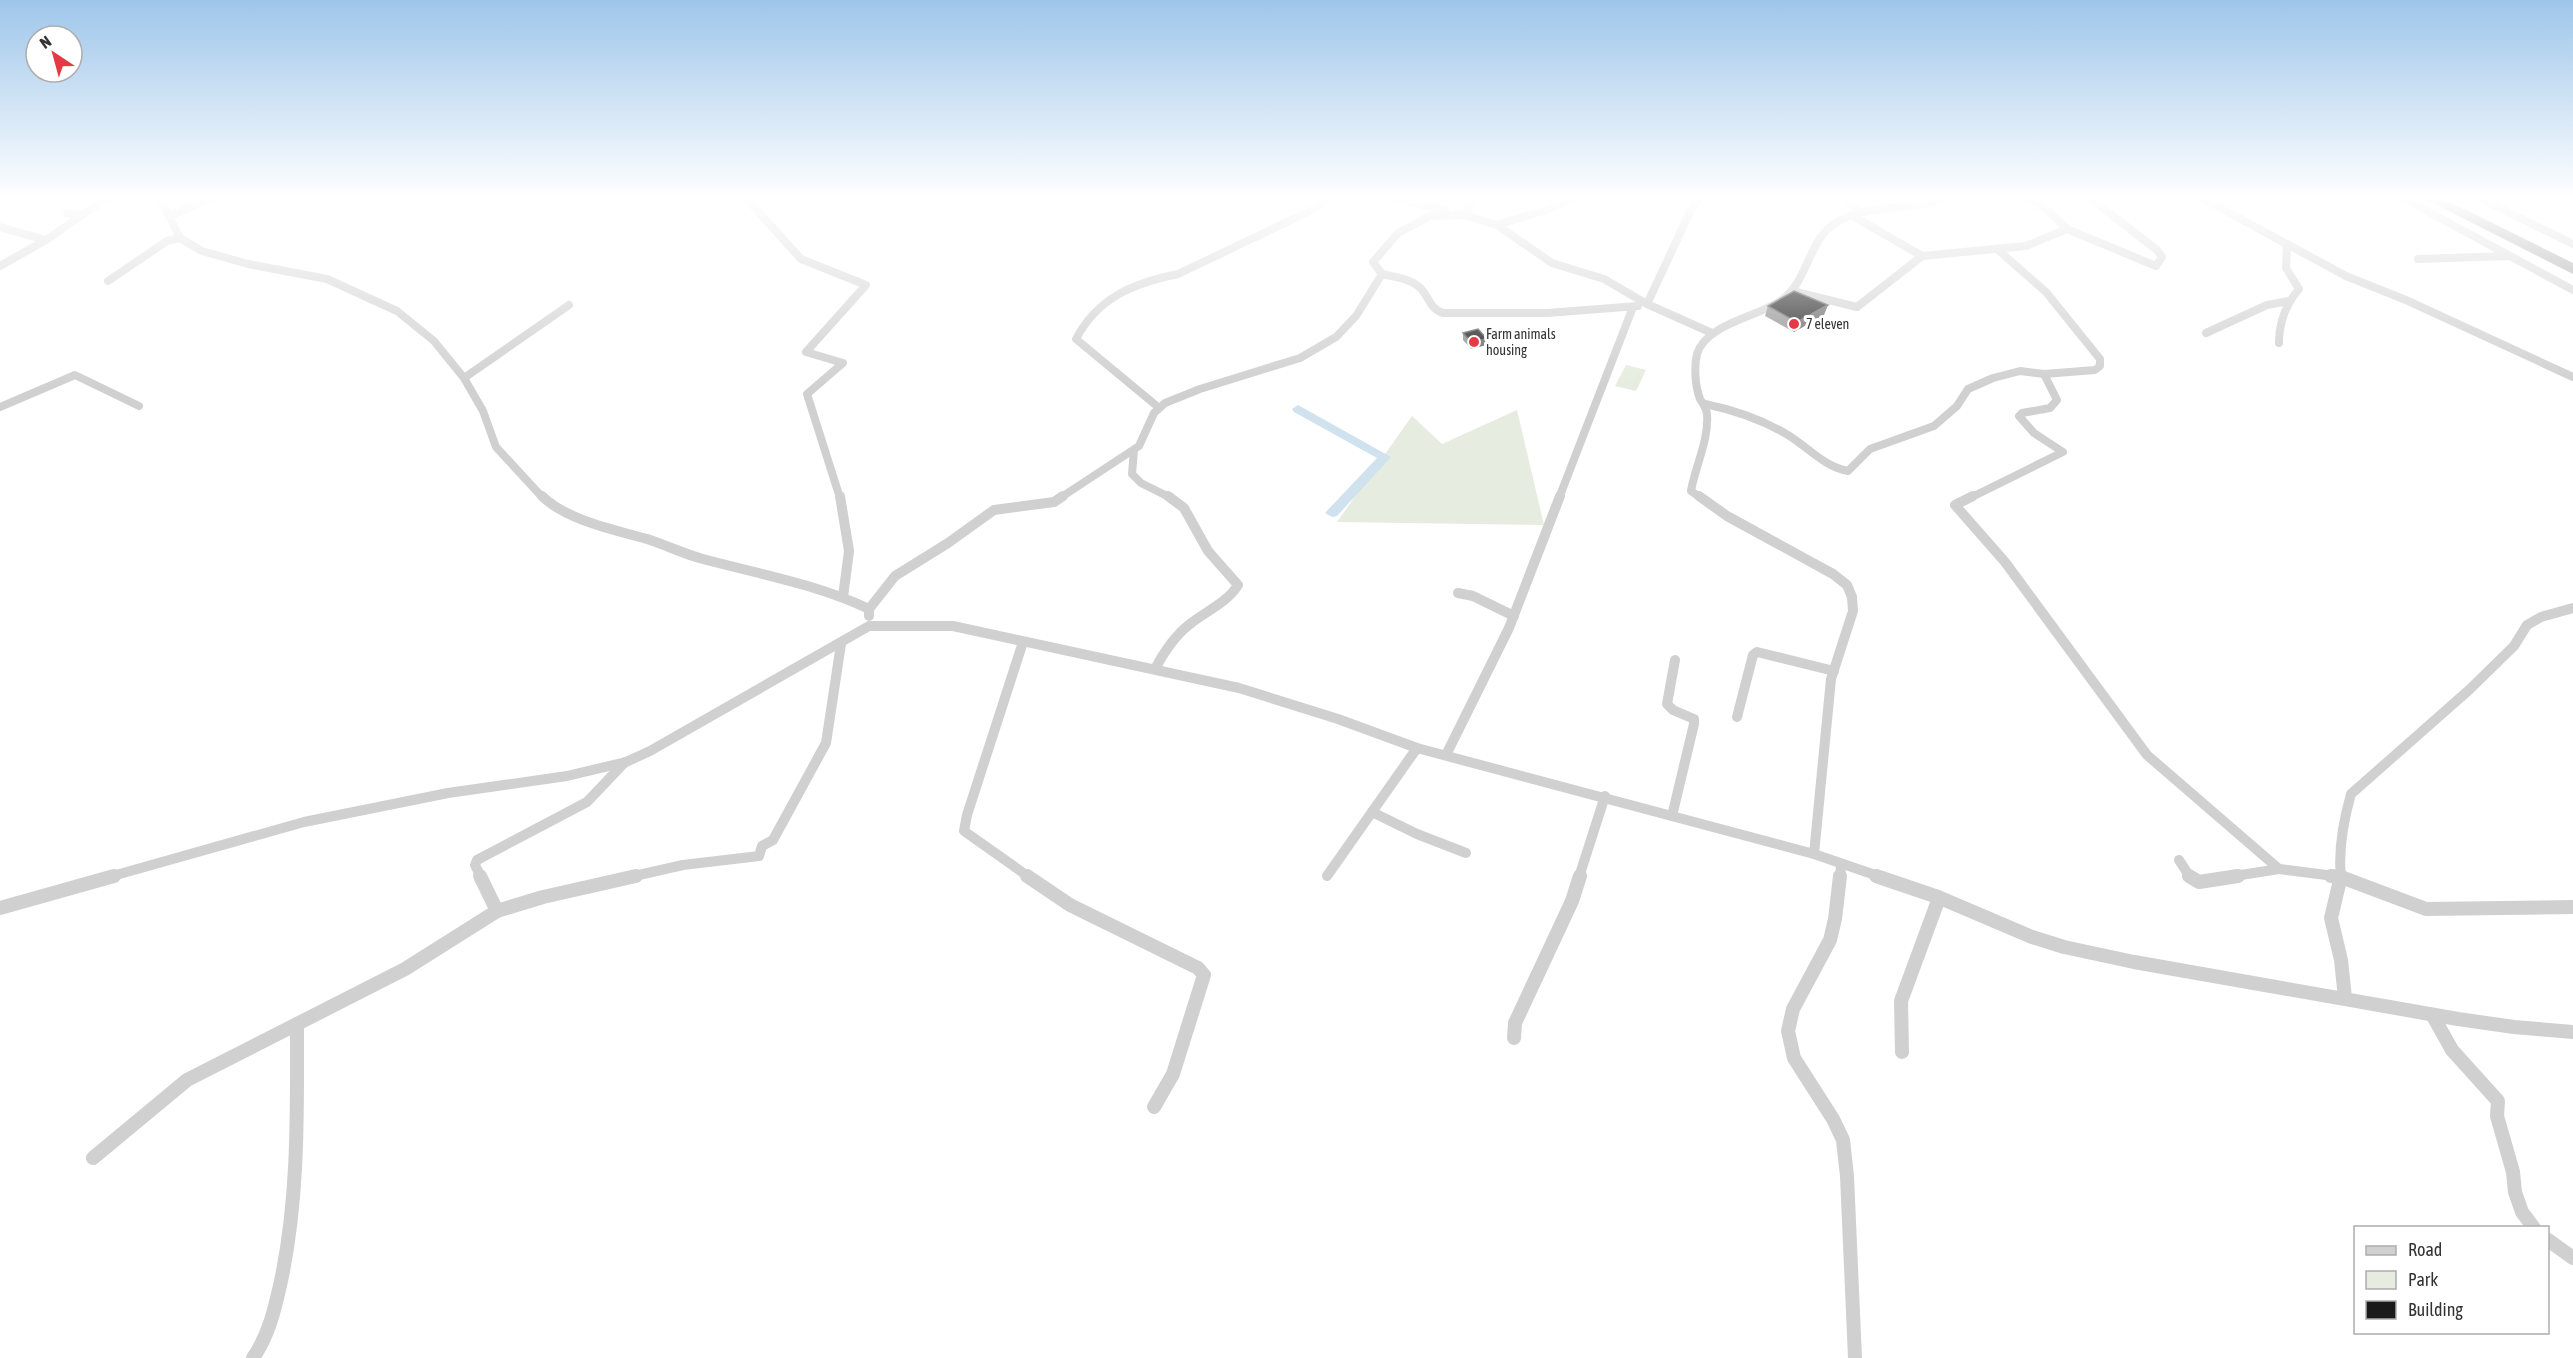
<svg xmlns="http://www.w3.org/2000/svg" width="2573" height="1358" font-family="'Asap Condensed',sans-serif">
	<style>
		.green { fill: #e6ecdf }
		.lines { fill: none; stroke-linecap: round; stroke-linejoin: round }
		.canal { fill: #cfe2ee; fill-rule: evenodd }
		.street-far2 { stroke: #d0d0d0; stroke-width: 8 }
		.street-far1 { stroke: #d0d0d0; stroke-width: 10 }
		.street { stroke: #d0d0d0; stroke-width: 14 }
		.highway { fill: #9a9a9a; fill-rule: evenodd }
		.wall { fill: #8c8c8c }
		.shaded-wall { fill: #5f5f5f }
		.building { fill: #1a1a1a; stroke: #5f5f5f; stroke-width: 1.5 }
		.poi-dot { fill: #e63946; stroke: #fff; stroke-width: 2 }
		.labels { text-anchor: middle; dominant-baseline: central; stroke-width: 6; stroke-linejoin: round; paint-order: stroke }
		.far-poi-label { font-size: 14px; fill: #333; stroke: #fff; text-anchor: start }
	</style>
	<rect width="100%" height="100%" fill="#fff"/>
	<g class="green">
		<polygon points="1626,365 1646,370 1636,391 1615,386"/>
		<polygon points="1517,410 1544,525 1337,522 1412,416 1442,444"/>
	</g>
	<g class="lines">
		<polygon class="canal" points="1298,405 1391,457 1337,516 1332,517 1325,513 1377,458 1294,412 1292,409"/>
		<g class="street-far2">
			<polyline points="160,198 180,238 202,251 248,264 327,279 397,311 434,341 464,378 483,411 496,447 543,498"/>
			<polyline points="746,198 801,259 866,285 806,352 843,363 807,394 840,498"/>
			<polyline points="1396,198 1445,210"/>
			<polyline points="1846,198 1861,213"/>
			<polyline points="2028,198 2046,209 2067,229 2156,266 2162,257 2157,250 2090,198"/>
			<polyline points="2202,198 2346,276 2406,300 2573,377"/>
			<polyline points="2403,198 2573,290"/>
			<polyline points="2480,198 2573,244"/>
			<polyline points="67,213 82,215"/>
			<polyline points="1461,214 1497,225 1552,263 1604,279 1647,304 1712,333"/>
			<polyline points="170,216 211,198"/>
			<polyline points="1853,216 1922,256 2026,246 2067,229"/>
			<polyline points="1497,225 1549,209 1571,198"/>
			<polyline points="0,227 46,240"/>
			<polyline points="2418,259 2508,256"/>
			<polyline points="0,266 46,240 107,198"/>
			<path d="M1382,274C1394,277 1408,278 1418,286C1429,294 1428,308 1443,313H1547L1638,306"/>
			<polyline points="108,281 167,241 180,238"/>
			<polyline points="1792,291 1857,307 1922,256"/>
			<polyline points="1647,304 1690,212 1699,198"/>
			<polyline points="2206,333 2267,305 2289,301"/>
			<path d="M2279,343C2279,323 2286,304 2299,289L2286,268L2287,244"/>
			<polyline points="464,378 569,305"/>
			<path d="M1705,404C1734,410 1763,420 1788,435C1809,448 1823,466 1848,471L1870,449L1934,426L1957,406L1968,389L1993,378L2020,371L2044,374L2095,370L2100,366V359L2046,292L1997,249"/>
			<polyline points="0,407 75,375 139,406"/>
			<path d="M1158,407L1076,339C1098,297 1134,283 1178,274L1314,209L1323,201L1321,198"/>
			<polyline points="1134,450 1132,474 1141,483 1171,498"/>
			<polyline points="1060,498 1139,446 1154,413 1165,403 1200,389 1300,358 1336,337 1356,316 1382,274 1373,262 1398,233 1430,216 1466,215 1471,198"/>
			<polyline points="1559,498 1633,307"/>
			<path d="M1701,498L1691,491C1695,467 1709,440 1707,415C1707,409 1703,404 1700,399C1695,386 1694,367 1697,354C1706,323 1760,317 1783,299C1809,279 1808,239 1837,222C1869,203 1909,212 1943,198"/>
			<polyline points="1970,498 2063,452 2034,433 2019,416 2022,413 2050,408 2057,400 2044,374"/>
		</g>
		<g class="street-far1">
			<path d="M542,496C566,520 615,530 647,539C666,545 684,554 703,559C759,574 816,584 869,609"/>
			<polyline points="840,496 849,551 843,597"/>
			<polyline points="1699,496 1727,516 1833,574 1847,585 1852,597 1853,611 1831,679 1814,854"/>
			<polyline points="1973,496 1955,505 2005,562 2147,755 2279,869 2342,877"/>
			<polyline points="1458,593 1473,596 1514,616"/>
			<polyline points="869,616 869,609 895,576 948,543 994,510 1054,502 1063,496"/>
			<polyline points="1023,642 967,815 964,831 1029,877"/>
			<path d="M1155,669C1164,652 1174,636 1190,624C1206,611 1227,603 1238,585L1208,551L1184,508L1168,496"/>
			<polyline points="1737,717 1753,655 1757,652 1834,671"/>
			<polyline points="1446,755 1509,628 1560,496"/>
			<polyline points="1372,812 1417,834 1466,853"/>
			<polyline points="1672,816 1694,724 1694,719 1673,710 1667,704 1675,660"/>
			<polyline points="2179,860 2190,877"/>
			<polyline points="1327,876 1417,748"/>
			<polyline points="109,877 304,822 448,793 567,776 626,762 650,751 869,626 953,626 1239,688 1338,719 1417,748 1814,854 1881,877"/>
			<polyline points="481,877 475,865 477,860 587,802 625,762"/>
			<polyline points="630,877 683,865 759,856 762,846 773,840 826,743 841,644"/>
			<polyline points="1579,877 1605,796"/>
			<polyline points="1840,877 1841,865"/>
			<polyline points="2228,877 2279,869"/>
			<path d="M2341,877C2338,849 2343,822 2351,794L2469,690L2514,646L2527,625L2541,617L2573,608"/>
		</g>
		<g class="street">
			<polyline points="480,876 497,911"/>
			<polyline points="1027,876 1070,905 1198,968 1204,975 1173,1074 1154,1107"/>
			<polyline points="1840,876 1835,919 1830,940 1793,1009 1788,1031 1794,1058 1833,1119 1843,1140 1847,1176 1855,1358"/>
			<polyline points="1876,876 1938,897 2032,937 2064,947 2134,962 2458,1019 2514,1027 2573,1032"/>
			<polyline points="2189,876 2199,882 2238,876"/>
			<polyline points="2331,876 2341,877 2426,909 2573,907"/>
			<polyline points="2341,876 2331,918 2341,960 2345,998"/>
			<polyline points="0,908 114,876"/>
			<polyline points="2433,1016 2452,1050 2498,1101 2497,1116 2513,1172 2515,1192 2522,1212 2534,1228"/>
			<polyline points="1514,1038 1515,1023 1572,901 1580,876"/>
			<polyline points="1902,1052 1901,1001 1939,898"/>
			<polyline points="93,1158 187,1080 405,969 497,911 543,897 636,876"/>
			<polyline points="2548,1240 2573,1258"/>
			<path d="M253,1358C269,1335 275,1308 281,1281C299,1196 297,1110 297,1024"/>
		</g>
		<polygon class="highway" points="2423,198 2442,198 2573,263 2573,274"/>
	</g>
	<g class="wall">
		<polygon points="1768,306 1824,315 1794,332 1765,316"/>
		<polygon points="1463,333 1487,339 1486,345 1471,349 1463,340"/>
	</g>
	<g class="shaded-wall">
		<polygon points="1828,305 1824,315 1794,332 1797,322"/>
		<polygon points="1487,339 1486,345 1471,349 1471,342"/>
	</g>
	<g class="building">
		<polygon points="1794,291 1828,305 1797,322 1768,306"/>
		<polygon points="1478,329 1487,339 1471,342 1463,333"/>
	</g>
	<linearGradient id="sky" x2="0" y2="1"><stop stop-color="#9ec6ea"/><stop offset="0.51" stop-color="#fff"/><stop offset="1" stop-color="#fff" stop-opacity="0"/></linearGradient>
	<rect width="2573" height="388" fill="url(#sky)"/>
	<g class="poi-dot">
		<circle cx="1794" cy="324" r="6"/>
		<circle cx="1474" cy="342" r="6"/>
	</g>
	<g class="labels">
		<g class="far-poi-label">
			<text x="1806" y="324">7 eleven</text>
			<text x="1486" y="334">Farm animals<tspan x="1486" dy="16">housing</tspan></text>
		</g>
	</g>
	<rect x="2354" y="1226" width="195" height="108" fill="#ffffff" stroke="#adadad" stroke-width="1.5"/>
	<rect x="2366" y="1246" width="30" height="9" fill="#d0d0d0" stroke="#adadad" stroke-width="1.5"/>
	<text x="2408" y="1256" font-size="18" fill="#333333">Road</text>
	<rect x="2366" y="1271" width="30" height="18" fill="#e6ecdf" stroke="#adadad" stroke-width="1.5"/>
	<text x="2408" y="1286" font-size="18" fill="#333333">Park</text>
	<rect x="2366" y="1301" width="30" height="18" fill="#1a1a1a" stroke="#adadad" stroke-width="1.5"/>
	<text x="2408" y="1316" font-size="18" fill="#333333">Building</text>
	<g transform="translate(54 54) rotate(324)"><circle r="28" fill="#ffffff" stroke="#adadad" stroke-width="1.5"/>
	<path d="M0-4.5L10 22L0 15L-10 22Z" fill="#e63946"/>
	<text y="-9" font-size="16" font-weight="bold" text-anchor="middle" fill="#333333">N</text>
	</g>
</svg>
